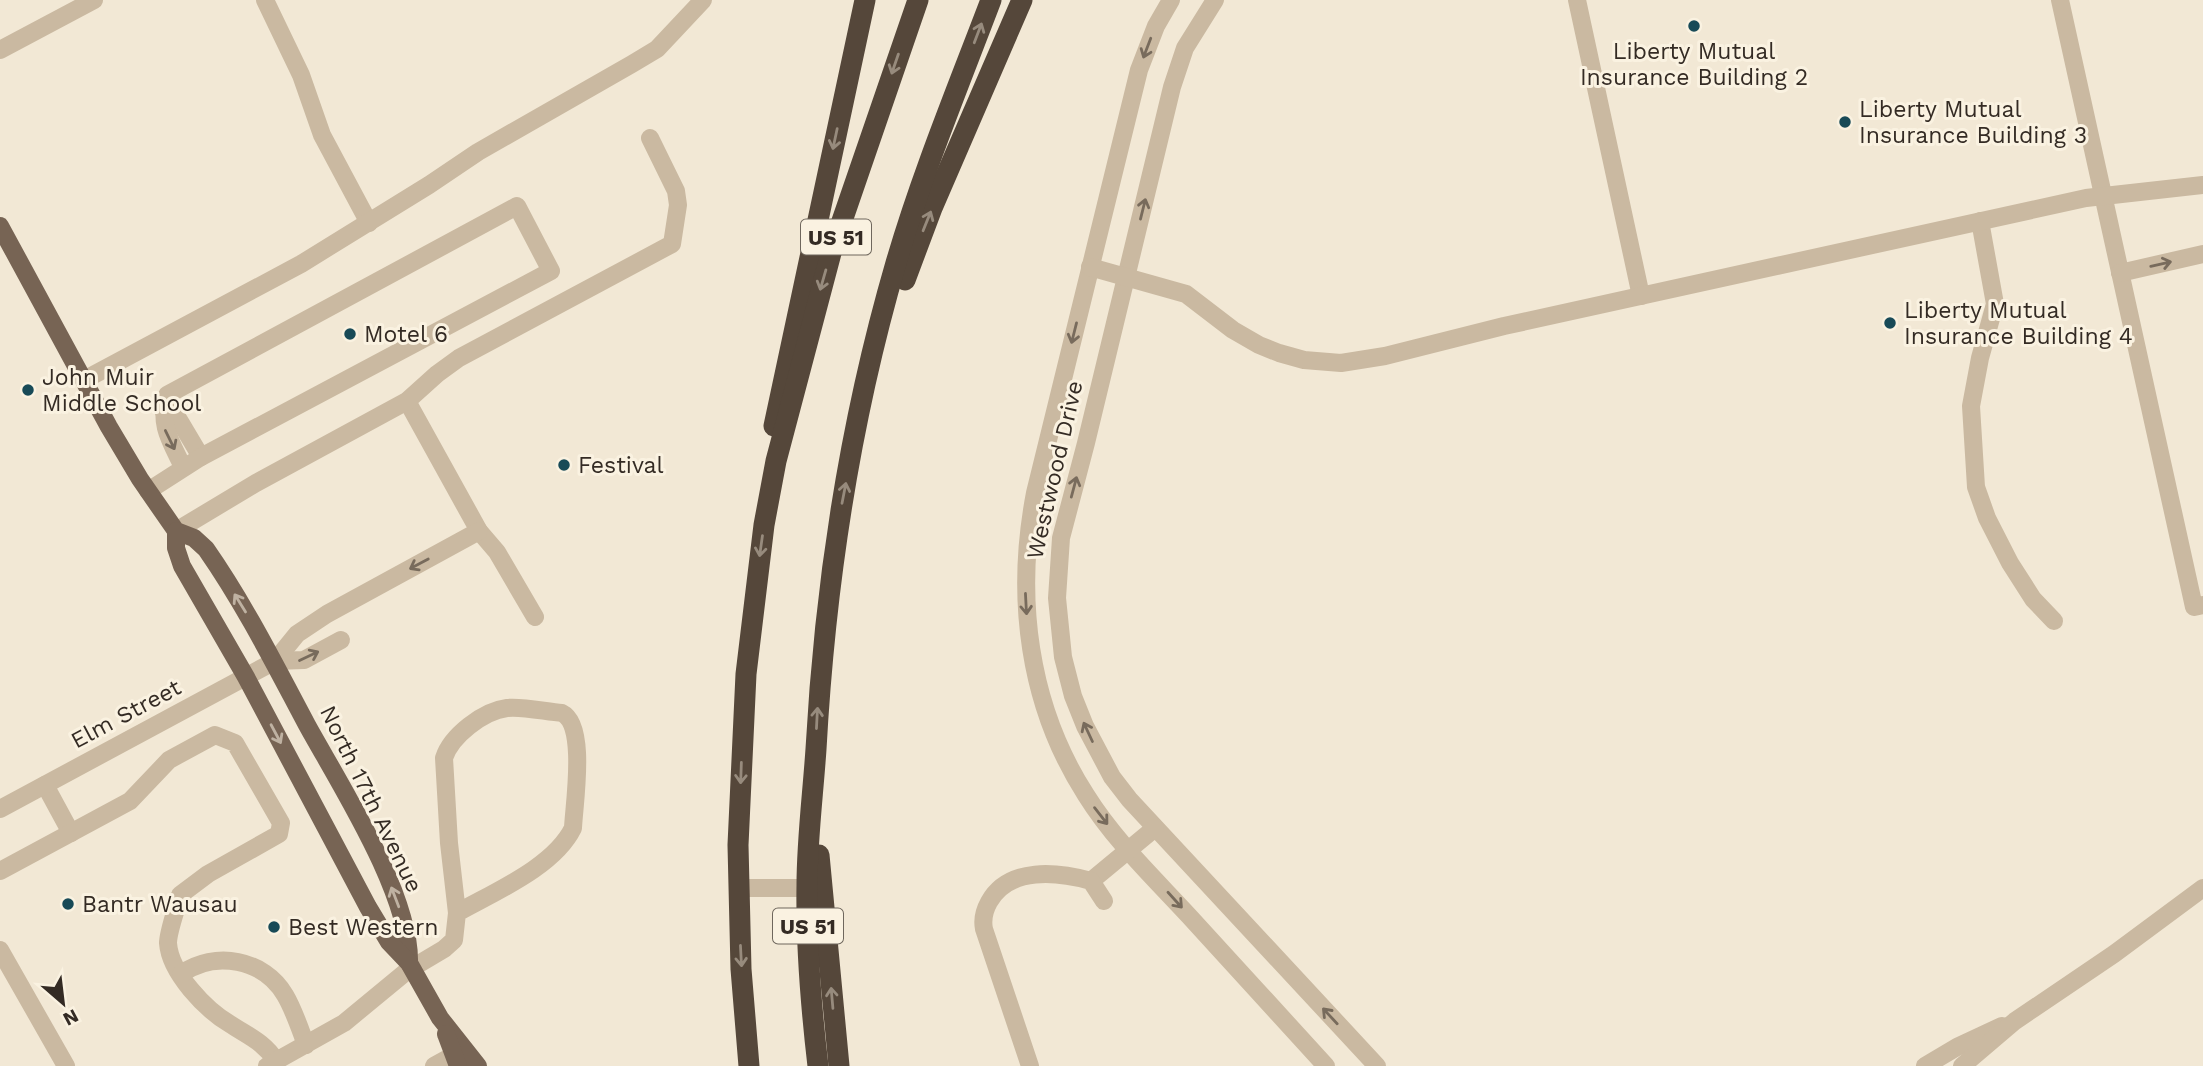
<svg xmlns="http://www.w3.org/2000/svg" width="2203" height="1066" font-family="'Work Sans',sans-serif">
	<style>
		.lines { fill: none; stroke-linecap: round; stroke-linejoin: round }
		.minor { stroke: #cab9a1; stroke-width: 18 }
		.major { stroke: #776454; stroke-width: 18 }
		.highway { stroke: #55473a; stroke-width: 21 }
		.oneway { stroke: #978b7d }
		.oneway2 { stroke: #786b5c }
		.oneway3 { stroke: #bfb2a2 }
		.poi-dot { fill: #184a57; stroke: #faf2e1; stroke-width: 2.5 }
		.labels { text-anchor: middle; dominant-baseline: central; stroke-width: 6; stroke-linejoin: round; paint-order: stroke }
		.shield { fill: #faf2e1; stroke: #6f675d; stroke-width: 2 }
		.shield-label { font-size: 21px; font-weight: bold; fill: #342b24 }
		.poi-label { font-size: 23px; fill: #342b24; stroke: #faf2e1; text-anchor: start }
		.street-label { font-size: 23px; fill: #342b24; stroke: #faf2e1 }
	</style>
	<rect width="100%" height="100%" fill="#f2e8d5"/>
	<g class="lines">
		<g class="minor">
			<polyline points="265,0 301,75 322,135 369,223"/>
			<path d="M1171,0L1156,26L1139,70L1035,493C1015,597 1028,705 1086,795C1114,840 1154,878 1189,916C1235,966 1280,1016 1326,1066"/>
			<polyline points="1215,0 1185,48 1172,87 1086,443 1061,538 1057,598 1063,657 1073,696 1085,726 1112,777 1129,799 1377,1066"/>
			<polyline points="1577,0 1641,296"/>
			<polyline points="2060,0 2194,607 2203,605"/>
			<polyline points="0,50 94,0"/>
			<polyline points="1980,221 1995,304 1980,358 1971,406 1976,487 1987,518 2010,563 2033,599 2054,621"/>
			<polyline points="1090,267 1186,294 1233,330 1259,345 1279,353 1304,360 1341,363 1385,356 1504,326 2086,198 2203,185"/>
			<polyline points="2120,273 2203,254"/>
			<polyline points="84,380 301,264 429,185 478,152 632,64 657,49 703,0"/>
			<polyline points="407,401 479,531 497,552 535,617"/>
			<polyline points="163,410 179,420 201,457"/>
			<path d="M148,491L201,457L551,271L517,206L167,395C159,425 170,440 183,467"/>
			<polyline points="176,531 256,483 407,401 437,374 459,358 672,244 678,205 676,191 650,138"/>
			<polyline points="275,661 304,660 341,640"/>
			<polyline points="45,785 71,833"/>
			<polyline points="0,809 275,661 297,634 327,614 479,531"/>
			<path d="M0,871L130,801L169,760L215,735L235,743L281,823L279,834L208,874L180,895C177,908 168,931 168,943C170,973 206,1010 230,1024C248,1036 264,1042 276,1061"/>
			<polyline points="1091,881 1155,828"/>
			<polyline points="738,888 807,888"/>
			<polyline points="0,950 66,1066"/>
			<path d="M181,974C215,950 264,959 285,995C294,1010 300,1029 306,1045"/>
			<path d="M267,1066L344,1023L407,971L444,949L454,940L457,913L449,843L444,758C451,736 483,711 507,708C522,706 547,712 562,713C587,725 574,804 573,828C554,867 494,892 457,913"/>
			<polyline points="434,1066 454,1055"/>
			<path d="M1030,1066L984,929C982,919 984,911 989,902C1009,866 1058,872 1091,881L1104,901"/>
			<polyline points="1925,1066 1957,1047 2002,1026"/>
			<polyline points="1962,1066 2015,1021 2114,954 2203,888"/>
		</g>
		<g class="major">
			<path d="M0,226L109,427L140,479L176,531L194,538L206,549C245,605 275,665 307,725C340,785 411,895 409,963"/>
			<polyline points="176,531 176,548 182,566 246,677 368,907 389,942 409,963 440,1018 478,1066"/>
			<polyline points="446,1034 458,1066"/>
		</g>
		<g class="highway">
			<polyline points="905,280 932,208 1022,0"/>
			<polyline points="774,426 865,0"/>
			<polyline points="819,855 839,1066"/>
			<polyline points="749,1066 741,969 738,845 746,674 764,525 776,461 831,253 918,0"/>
			<path d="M818,1066C811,1006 806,946 807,885C807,840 813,794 816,749C825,584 850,421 896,263C922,174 958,87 991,0"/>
		</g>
	</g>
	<defs><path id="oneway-shaft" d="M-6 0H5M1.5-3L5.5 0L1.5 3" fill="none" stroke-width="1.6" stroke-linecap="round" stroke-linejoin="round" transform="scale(1.75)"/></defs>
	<g class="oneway">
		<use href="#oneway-shaft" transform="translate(978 33) rotate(-69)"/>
		<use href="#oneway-shaft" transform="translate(895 64) rotate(109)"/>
		<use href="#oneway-shaft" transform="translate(835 139) rotate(102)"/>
		<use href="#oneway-shaft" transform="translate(927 221) rotate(-68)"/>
		<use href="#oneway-shaft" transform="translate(823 280) rotate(106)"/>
		<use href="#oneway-shaft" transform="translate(844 493) rotate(-79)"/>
		<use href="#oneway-shaft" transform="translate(761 546) rotate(98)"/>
		<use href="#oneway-shaft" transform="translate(817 718) rotate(-87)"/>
		<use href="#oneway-shaft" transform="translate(741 773) rotate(92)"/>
		<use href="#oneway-shaft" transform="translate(741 956) rotate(87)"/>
		<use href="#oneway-shaft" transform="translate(832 998) rotate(-95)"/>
	</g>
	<g class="oneway2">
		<use href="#oneway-shaft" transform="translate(1147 48) rotate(111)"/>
		<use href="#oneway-shaft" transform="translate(1143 209) rotate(-76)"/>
		<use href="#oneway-shaft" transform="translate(2161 264) rotate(-13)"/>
		<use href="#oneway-shaft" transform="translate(1074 333) rotate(104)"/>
		<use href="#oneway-shaft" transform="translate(170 440) rotate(64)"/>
		<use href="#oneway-shaft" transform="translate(1074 487) rotate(-75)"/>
		<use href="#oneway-shaft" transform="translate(419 564) rotate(152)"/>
		<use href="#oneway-shaft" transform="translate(1026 604) rotate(87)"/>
		<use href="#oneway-shaft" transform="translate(309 656) rotate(-25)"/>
		<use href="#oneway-shaft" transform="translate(1088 732) rotate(-115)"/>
		<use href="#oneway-shaft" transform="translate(1101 816) rotate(52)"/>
		<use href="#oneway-shaft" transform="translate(1175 900) rotate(48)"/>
		<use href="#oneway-shaft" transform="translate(1330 1016) rotate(-133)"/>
	</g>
	<g class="oneway3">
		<use href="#oneway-shaft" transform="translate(240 603) rotate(-122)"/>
		<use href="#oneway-shaft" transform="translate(276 734) rotate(62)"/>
		<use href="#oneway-shaft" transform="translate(395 897) rotate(-111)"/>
	</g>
	<g class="poi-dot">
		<circle cx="1694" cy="26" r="7"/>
		<circle cx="1845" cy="122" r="7"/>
		<circle cx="1890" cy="323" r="7"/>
		<circle cx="350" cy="334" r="7"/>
		<circle cx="28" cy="390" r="7"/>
		<circle cx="564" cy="465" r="7"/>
		<circle cx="68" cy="904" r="7"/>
		<circle cx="274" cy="927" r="7"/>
	</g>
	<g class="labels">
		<g class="shield">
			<rect x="801" y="219.5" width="70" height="35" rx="5"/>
			<rect x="773" y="908.5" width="70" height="35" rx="5"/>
		</g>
		<g class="shield-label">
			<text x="836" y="237">US 51</text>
			<text x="808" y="926">US 51</text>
		</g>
		<g class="poi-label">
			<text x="1694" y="51" text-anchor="middle">Liberty Mutual<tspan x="1694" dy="26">Insurance Building 2</tspan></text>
			<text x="1859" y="109">Liberty Mutual<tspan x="1859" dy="26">Insurance Building 3</tspan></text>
			<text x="1904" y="310">Liberty Mutual<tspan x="1904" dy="26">Insurance Building 4</tspan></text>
			<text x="364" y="334">Motel 6</text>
			<text x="42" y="377">John Muir<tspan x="42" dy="26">Middle School</tspan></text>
			<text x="578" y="465">Festival</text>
			<text x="82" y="904">Bantr Wausau</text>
			<text x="288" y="927">Best Western</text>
		</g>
		<g class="street-label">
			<text transform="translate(1055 470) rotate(-77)">Westwood Drive</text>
			<text transform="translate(126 714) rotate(-28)">Elm Street</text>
			<text transform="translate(371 799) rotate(64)">North 17th Avenue</text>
		</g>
	</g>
	<g transform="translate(63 1003) rotate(152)" stroke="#faf2e1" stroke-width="5" paint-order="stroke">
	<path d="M0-5L12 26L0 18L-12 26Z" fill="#342b24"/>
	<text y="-10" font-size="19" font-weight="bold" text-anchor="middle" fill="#342b24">N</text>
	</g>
</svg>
